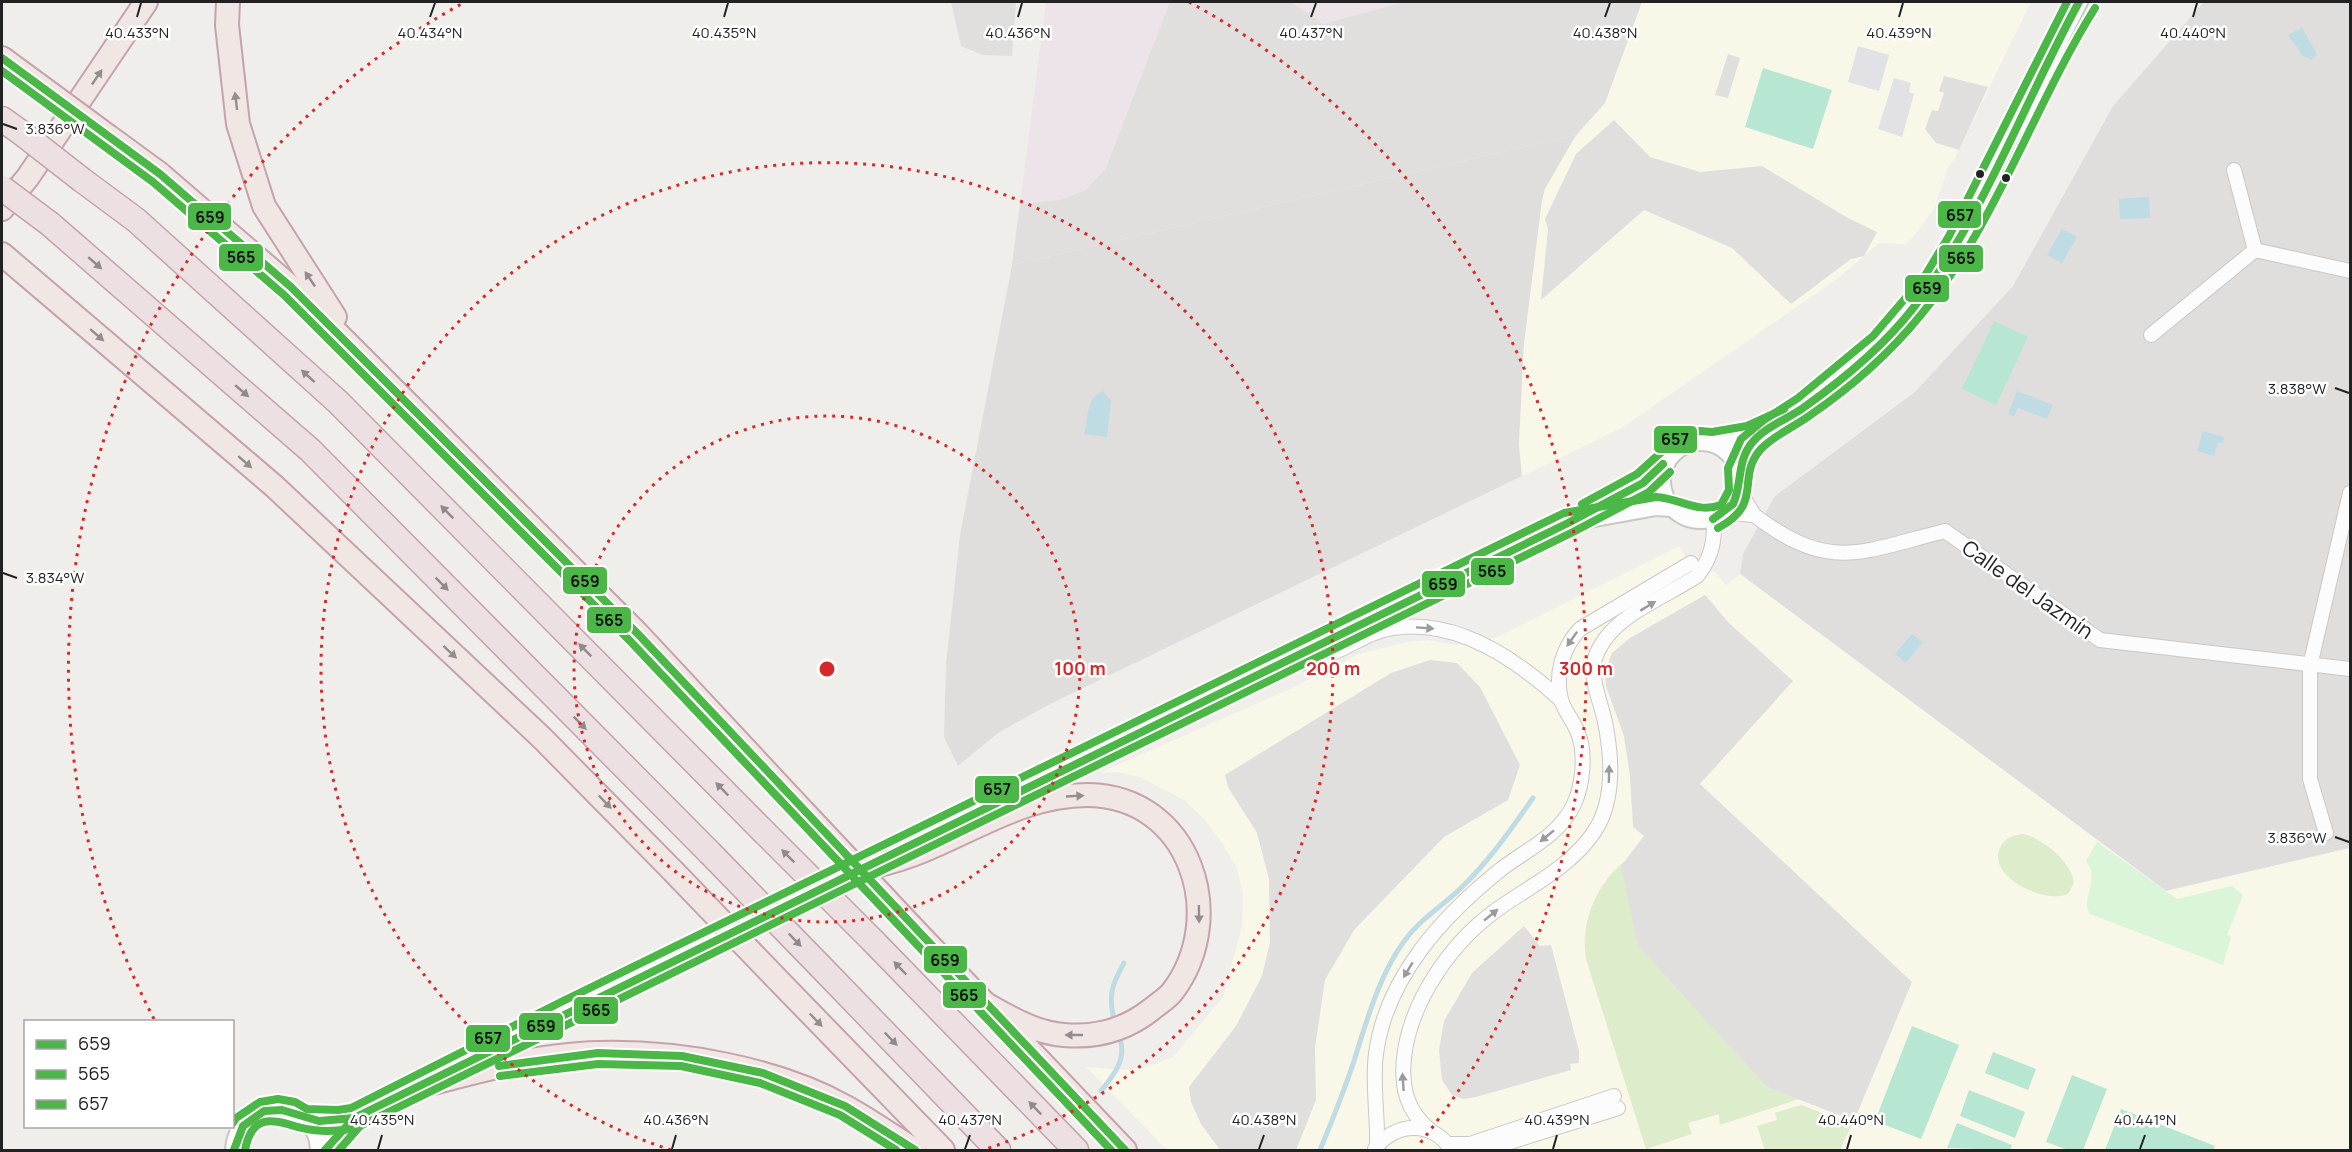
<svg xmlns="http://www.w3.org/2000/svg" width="2352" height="1152" font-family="Manrope,sans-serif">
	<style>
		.residential { fill: #dfdedc }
		.industrial { fill: #ede4e9 }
		.education { fill: #f8f7e8 }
		.grass { fill: #ddeccb }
		.park { fill: #daf5da }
		.pitch { fill: #b7e6d2 }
		.parking { fill: #e0dfde }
		.plaza { fill: #e2e1e5 }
		.water { fill: #bfdbe3 }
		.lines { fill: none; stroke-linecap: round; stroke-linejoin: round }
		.stream { stroke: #bfdbe3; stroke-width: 5 }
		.minor-casing { stroke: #c9c8c7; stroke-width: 16 }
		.tertiary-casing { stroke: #c9c8c7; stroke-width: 20 }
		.trunk-casing { stroke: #c5a2ac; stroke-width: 26 }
		.motorway-casing { stroke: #c5a2ac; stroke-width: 27 }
		.minor { stroke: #fdfcfc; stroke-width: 14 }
		.tertiary { stroke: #fdfcfc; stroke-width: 16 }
		.trunk { stroke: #f0e6e4; stroke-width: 22 }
		.motorway { stroke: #ece0e2; stroke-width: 24 }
		.trunk-bridge-casing { stroke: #c5a2ac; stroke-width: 26; stroke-linecap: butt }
		.motorway-bridge-casing { stroke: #c5a2ac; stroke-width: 27; stroke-linecap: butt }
		.trunk-bridge { stroke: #f0e6e4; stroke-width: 22 }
		.motorway-bridge { stroke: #ece0e2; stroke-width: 24 }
		.bus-1-casing { stroke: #fff; stroke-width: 12 }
		.bus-2-casing { stroke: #fff; stroke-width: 12 }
		.bus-3-casing { stroke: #fff; stroke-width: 12 }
		.bus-1 { stroke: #4ab747; stroke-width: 8 }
		.bus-2 { stroke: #4ab747; stroke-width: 8 }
		.bus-3 { stroke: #4ab747; stroke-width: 8 }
		.oneway { fill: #938e8d }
		.oneway2 { fill: #918a8c }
		.oneway3 { fill: #9a9a9a }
		.ticks { fill: none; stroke: #222; stroke-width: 2 }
		.ring { fill: none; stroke: #d62828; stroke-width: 3; stroke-dasharray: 3 6 }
		.bus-dot { fill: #222; stroke: #fff; stroke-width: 2 }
		.labels { text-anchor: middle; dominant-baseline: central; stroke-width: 5; stroke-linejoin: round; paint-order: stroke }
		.street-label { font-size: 21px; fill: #222; stroke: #fff }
		.ticks-label { font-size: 15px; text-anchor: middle; fill: #222; stroke: #fff; stroke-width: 5; stroke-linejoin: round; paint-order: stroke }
		.centre { fill: #d62828; stroke: #fff; stroke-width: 3 }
		.ring-label { font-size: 18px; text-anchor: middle; font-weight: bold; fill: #d62828; stroke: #fff; stroke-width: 5; stroke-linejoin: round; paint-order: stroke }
		.line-badge { stroke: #fff; stroke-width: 2 }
		.pale-badge-label { font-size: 16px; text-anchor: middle; font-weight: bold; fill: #111 }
	</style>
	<rect width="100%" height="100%" fill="#f0eeeb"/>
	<g class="residential">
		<polygon points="2204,2 2350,2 2350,848 2166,891 1740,574 1743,554 1775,496 1915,392 2013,286 2113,106"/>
		<polygon points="1576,135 1545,189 1542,201 1524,344 1519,444 1522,476 1050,704 998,733 958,766 944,737 946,664 960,535 1012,265"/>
	</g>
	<polygon class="industrial" points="1046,2 1642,2 1576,135 1012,265"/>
	<g class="education">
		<polygon points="1642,2 2031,2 1955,158 1948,168 1934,209 1910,241 1905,244 1879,243 1837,279 1620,429 1522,476 1519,444 1524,344 1542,201 1545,189 1574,139 1605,102"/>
		<polygon points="1679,546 1686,559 1715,572 1726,585 1740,574 2166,891 2350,848 2350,1150 1167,1150 1086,1067 1121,1070 1146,1067 1173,1057 1223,997 1242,926 1243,893 1236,866 1222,843 1205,820 1184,800 1140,777 1117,772 1099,773 1292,688 1359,654 1407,642 1428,640 1454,645 1495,638"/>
	</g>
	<g class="grass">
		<path d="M2023,834C2043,838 2071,862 2074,882L2069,893C2050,906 1986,878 2000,848C2004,838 2013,835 2023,834Z"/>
		<path d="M1625,861V879L1767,1087L1799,1099L1720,1125L1719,1114L1688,1123L1692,1134L1646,1149L1586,959C1580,923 1596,884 1625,861Z"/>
		<polygon points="1801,1105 1852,1124 1840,1150 1765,1150 1757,1126 1777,1120 1775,1113"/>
	</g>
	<path class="park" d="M2097,842L2177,899L2232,886L2243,895L2227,935L2231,937L2223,965L2090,914C2080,899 2101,880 2086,861Z"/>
	<g class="pitch">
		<polygon points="1763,68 1832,90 1813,149 1745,127"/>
		<polygon points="1994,321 2028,337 1996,405 1962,389"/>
		<polygon points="1912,1026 1959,1045 1921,1139 1875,1121"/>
		<polygon points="1993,1052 2036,1069 2028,1090 1985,1073"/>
		<polygon points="2072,1075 2107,1089 2083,1150 2068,1150 2046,1142"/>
		<polygon points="1969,1090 2025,1112 2015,1138 1960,1116"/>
		<polygon points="2121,1109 2215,1146 2213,1150 2105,1150"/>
		<polygon points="1957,1123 2012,1145 2010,1150 1947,1148"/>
	</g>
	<g class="parking">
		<polygon points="951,2 1016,2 1012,56 983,55 961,46"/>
		<polygon points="1170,2 1291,2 1323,24 1404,2 1642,2 1605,103 1576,135 1012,265 1020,204 1060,200 1086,190 1106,168"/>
		<polygon points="1728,54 1740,58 1728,98 1715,95"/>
		<polygon points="1944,76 1988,87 1959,150 1936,143 1925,129 1932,110 1938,111 1944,93 1939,91"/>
		<polygon points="1614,120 1650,157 1700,172 1762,166 1848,218 1877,232 1864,256 1851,259 1791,304 1732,248 1644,210 1541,300 1548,229 1545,219 1576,154"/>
		<polygon points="1705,595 1729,623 1793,681 1700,784 1912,982 1854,1121 1767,1087 1638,946 1621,866 1644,836 1633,827 1630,776 1624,736 1606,686 1605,671 1612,653 1630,638"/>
		<polygon points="1430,660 1457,663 1480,687 1520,765 1508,800 1444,837 1354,930 1325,980 1315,1048 1316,1100 1296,1150 1220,1150 1201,1124 1191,1102 1189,1087 1236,1026 1262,976 1270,942 1269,879 1257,833 1228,787 1225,775 1391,673"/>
		<polygon points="1524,926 1540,946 1551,945 1579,1051 1579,1063 1570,1064 1571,1070 1476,1097 1463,1099 1452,1095 1442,1080 1439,1050 1444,1021 1472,973"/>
	</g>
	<g class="plaza">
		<polygon points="1858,46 1889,55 1879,91 1848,82"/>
		<polygon points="1894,78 1911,83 1909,92 1914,94 1902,137 1878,129"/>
	</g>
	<g class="water">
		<polygon points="2302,28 2317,54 2312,60 2303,56 2288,35"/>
		<polygon points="2149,197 2150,218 2120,219 2119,199"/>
		<polygon points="2062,229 2077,237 2062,263 2047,255"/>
		<path d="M1103,391L1111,401L1107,437L1084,434C1089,418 1085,398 1103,391Z"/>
		<polygon points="2017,391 2053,405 2047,419 2018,408 2014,416 2008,414"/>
		<polygon points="2203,431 2224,437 2223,443 2218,442 2214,456 2197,451"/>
		<polygon points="1912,634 1923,642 1906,663 1895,654"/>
	</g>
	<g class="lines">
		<g class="stream">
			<path d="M1114,1020C1108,995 1112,984 1124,963"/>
			<path d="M1101,1091C1113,1076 1127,1060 1120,1039"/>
			<path d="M1320,1150C1332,1121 1344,1091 1354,1061C1367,1020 1379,975 1405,940C1421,918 1444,905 1462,887C1490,860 1511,829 1533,798"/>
		</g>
		<defs>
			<g id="minor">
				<polyline points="2255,250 2350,271"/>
				<polyline points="2151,335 2255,250 2234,170"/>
				<polyline points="1728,513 1754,515 1740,492"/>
				<path d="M1754,515C1830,573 1860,552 1945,531L2100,640L2350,669"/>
				<path d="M1277,668C1295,666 1313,661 1330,654C1347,648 1363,636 1380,631C1448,612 1514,657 1561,700"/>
				<polyline points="2326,833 2310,779 2310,666 2350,493"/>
				<path d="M1431,1131C1407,1112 1401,1088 1404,1058C1410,1002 1450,944 1495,911C1528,887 1571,867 1594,832C1615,801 1612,757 1605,722C1597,686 1581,666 1610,633C1630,610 1671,593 1697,576C1710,560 1716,540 1713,519"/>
				<polyline points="1448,1144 1470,1144 1614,1096"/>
				<path d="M1377,1145C1378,1116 1372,1082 1376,1054C1386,977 1443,916 1500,870C1526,850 1560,835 1574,804C1583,785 1586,753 1578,733C1574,722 1565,712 1561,700C1555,675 1562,648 1580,629L1691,563"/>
				<path d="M1375,1149C1394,1121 1435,1121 1451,1150"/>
				<polyline points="1485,1150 1618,1108"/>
			</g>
			<g id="tertiary">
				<circle cx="1701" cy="481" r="39"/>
				<polyline points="1712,443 1761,432"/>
				<polyline points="1738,471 1749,446 1754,440 1834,384 1898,326 1925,293 1958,241 2079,2"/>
				<polyline points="1584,520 1656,507 1672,508"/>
				<polyline points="913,844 1568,523 1643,483 1663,464"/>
				<polyline points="304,1119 339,1121 354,1118"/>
				<path d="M234,1150C237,1098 318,1097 319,1150"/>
				<polyline points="325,1150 354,1118 411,1089 868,865"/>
			</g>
			<g id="trunk">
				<polyline points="228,2 227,25 238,124 264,206 335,317"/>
				<polyline points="2,58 51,94"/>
				<polyline points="108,136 160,174 291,287 638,634 803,811"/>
				<polyline points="2,209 28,177 146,2"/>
				<polyline points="2,254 274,486 542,738 673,871"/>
				<path d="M862,868C942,858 1006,794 1089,795C1190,797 1229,916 1173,991C1168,998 1159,1003 1152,1009C1127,1029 1097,1038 1064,1035C1035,1033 1009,1017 984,1003"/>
				<polyline points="911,926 1125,1150"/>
				<polyline points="776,978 943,1150"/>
				<path d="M411,1089C470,1073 538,1054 599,1053C678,1051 776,1068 846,1107C870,1120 892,1136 915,1150"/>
			</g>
			<g id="motorway">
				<polyline points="2,119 23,134"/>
				<polyline points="82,180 136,220 338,402 763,831"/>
				<polyline points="50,224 310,450 710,853"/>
				<polyline points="874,942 1076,1150"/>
				<polyline points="821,967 998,1150"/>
			</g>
		</defs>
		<use href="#minor" class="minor-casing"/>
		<use href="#tertiary" class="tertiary-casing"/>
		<use href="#trunk" class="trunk-casing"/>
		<use href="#motorway" class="motorway-casing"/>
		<use href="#minor" class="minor"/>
		<use href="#tertiary" class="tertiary"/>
		<use href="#trunk" class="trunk"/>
		<use href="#motorway" class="motorway"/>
		<defs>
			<g id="trunk-bridge">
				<polyline points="51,94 108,136"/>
				<polyline points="803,811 911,926"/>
				<polyline points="673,871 776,978"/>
			</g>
			<g id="motorway-bridge">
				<polyline points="23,134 82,180"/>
				<polyline points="2,188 50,224"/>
				<polyline points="763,831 874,942"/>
				<polyline points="710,853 821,967"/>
			</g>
		</defs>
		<use href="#trunk-bridge" class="trunk-bridge-casing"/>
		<use href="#motorway-bridge" class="motorway-bridge-casing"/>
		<use href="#trunk-bridge" class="trunk-bridge"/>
		<use href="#motorway-bridge" class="motorway-bridge"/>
		<defs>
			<g id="bus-1">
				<polyline points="2,58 160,174 291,287 638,634 1125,1150"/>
				<path d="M1713,519L1733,504C1742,485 1737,462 1751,444C1764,427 1786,420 1803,408C1844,379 1884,346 1914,307C1984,216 2024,102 2079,2"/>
				<polyline points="499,1066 598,1053 682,1056 763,1073 845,1106 915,1150"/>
				<polyline points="234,1150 243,1126 264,1111 282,1110 319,1121 354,1118"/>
				<polyline points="325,1150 354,1118 1568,523 1643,483 1663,464"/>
			</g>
			<g id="bus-2">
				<polyline points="2,71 153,182 284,295 630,641 1111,1150"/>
				<path d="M1718,528C1765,503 1735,478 1761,449C1774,435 1794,427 1809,416C1850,388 1889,354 1920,316C1996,225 2033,107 2095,8"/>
				<polyline points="500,1076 598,1064 681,1066 760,1083 840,1115 896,1150"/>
				<path d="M245,1150C254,1103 285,1127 313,1130C327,1132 342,1131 356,1128"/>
				<polyline points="339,1150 360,1126 1573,532 1649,492 1670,472"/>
			</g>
			<g id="bus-3">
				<polyline points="1582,504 1637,474 1677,438 1700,431 1712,432 1747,426 1784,409"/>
				<path d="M232,1124L236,1118L260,1102L278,1099L295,1102L307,1109L338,1110L351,1108L561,1002L1564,513L1656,497C1680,498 1697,514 1721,505L1729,490L1728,468L1741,439L1764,420L1798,398L1873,336L1926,274L1949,236L2067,2"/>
			</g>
		</defs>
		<use href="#bus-1" class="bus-1-casing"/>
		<use href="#bus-2" class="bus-2-casing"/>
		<use href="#bus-3" class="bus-3-casing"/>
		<use href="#bus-1" class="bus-1"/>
		<use href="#bus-2" class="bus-2"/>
		<use href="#bus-3" class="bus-3"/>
	</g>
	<defs><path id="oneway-solid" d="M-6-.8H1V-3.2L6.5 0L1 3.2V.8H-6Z" transform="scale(1.5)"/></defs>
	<g class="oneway">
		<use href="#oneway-solid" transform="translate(97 77) rotate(-56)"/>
		<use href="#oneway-solid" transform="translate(236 101) rotate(-97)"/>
		<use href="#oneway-solid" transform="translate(310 279) rotate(-124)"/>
		<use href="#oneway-solid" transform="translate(97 335) rotate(41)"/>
		<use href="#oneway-solid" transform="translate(245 462) rotate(41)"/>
		<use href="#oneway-solid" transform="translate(450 652) rotate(43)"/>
		<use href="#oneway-solid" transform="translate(1075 796) rotate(-3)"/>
		<use href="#oneway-solid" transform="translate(605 802) rotate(46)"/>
		<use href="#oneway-solid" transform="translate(1199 914) rotate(89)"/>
		<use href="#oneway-solid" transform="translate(816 1020) rotate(46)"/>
		<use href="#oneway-solid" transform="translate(1074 1035) rotate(180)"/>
	</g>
	<g class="oneway2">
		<use href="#oneway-solid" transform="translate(95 263) rotate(41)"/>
		<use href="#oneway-solid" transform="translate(308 376) rotate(-138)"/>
		<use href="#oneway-solid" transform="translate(242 391) rotate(41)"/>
		<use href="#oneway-solid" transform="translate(447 512) rotate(-135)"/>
		<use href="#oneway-solid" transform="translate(442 584) rotate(45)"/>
		<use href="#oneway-solid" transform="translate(585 650) rotate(-135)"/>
		<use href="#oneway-solid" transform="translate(580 723) rotate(45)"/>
		<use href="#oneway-solid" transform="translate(722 789) rotate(-134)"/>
		<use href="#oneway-solid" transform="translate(788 856) rotate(-135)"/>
		<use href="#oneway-solid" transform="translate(795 940) rotate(46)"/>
		<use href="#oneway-solid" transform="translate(900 968) rotate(-134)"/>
		<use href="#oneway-solid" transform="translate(891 1039) rotate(46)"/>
		<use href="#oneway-solid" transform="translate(1035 1108) rotate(-134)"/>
	</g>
	<g class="oneway3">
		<use href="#oneway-solid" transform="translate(1648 606) rotate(-31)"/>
		<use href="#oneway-solid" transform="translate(1425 628) rotate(4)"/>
		<use href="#oneway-solid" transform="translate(1572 639) rotate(125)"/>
		<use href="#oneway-solid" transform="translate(1609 774) rotate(-89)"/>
		<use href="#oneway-solid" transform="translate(1547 836) rotate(141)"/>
		<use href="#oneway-solid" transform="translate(1491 915) rotate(-39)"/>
		<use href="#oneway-solid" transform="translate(1408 970) rotate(121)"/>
		<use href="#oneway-solid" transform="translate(1403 1082) rotate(-94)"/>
	</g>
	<path class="ticks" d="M137,17L141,3M430,17L435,3M724,17L728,3M1018,17L1022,3M1311,17L1316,3M1605,17L1610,3M1899,17L1903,3M2193,17L2197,3M3,124L17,129M2335,388L2349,393M3,573L17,578M2335,837L2349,842M378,1149L382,1135M672,1149L676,1135M965,1149L970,1135M1259,1149L1264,1135M1553,1149L1557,1135M1847,1149L1851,1135M2140,1149L2145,1135"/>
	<g class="ring">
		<circle cx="827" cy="669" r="253"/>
		<path d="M671 1150A506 506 0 1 1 983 1150"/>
		<path d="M154 1019A759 759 0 0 1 465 2M1189 2A759 759 0 0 1 1417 1147"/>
	</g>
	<g class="bus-dot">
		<circle cx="1980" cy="174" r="5"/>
		<circle cx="2006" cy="178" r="5"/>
	</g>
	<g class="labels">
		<g class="street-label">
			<text transform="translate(2028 589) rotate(35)">Calle del Jazmín</text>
		</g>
	</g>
	<g class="ticks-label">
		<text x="137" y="38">40.433°N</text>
		<text x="430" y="38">40.434°N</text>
		<text x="724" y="38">40.435°N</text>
		<text x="1018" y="38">40.436°N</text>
		<text x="1311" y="38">40.437°N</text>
		<text x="1605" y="38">40.438°N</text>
		<text x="1899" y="38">40.439°N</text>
		<text x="2193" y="38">40.440°N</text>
		<text x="55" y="134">3.836°W</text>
		<text x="2297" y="394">3.838°W</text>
		<text x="55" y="583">3.834°W</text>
		<text x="2297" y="843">3.836°W</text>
		<text x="382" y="1125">40.435°N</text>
		<text x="676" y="1125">40.436°N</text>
		<text x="970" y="1125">40.437°N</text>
		<text x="1264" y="1125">40.438°N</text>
		<text x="1557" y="1125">40.439°N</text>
		<text x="1851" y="1125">40.440°N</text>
		<text x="2145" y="1125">40.441°N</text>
	</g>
	<circle cx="827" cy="669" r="9" class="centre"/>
	<g class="ring-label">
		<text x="1080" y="675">100 m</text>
		<text x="1333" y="675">200 m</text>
		<text x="1586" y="675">300 m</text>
	</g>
	<g class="line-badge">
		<rect x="1937" y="200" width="45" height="29" rx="6" fill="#4ab747"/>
		<rect x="187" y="202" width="45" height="29" rx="6" fill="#4ab747"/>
		<rect x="218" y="243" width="46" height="29" rx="6" fill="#4ab747"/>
		<rect x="1938" y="244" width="46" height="29" rx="6" fill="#4ab747"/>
		<rect x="1904" y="274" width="46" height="29" rx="6" fill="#4ab747"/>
		<rect x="1653" y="425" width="45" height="29" rx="6" fill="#4ab747"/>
		<rect x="1470" y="557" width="45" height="29" rx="6" fill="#4ab747"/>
		<rect x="562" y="566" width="46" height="29" rx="6" fill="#4ab747"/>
		<rect x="1421" y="570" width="45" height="28" rx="6" fill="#4ab747"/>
		<rect x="586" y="606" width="46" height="28" rx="6" fill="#4ab747"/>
		<rect x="974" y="775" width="46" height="29" rx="6" fill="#4ab747"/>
		<rect x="923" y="945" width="45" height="29" rx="6" fill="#4ab747"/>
		<rect x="942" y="981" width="45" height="28" rx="6" fill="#4ab747"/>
		<rect x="573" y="996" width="46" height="29" rx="6" fill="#4ab747"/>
		<rect x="518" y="1012" width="46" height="29" rx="6" fill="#4ab747"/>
		<rect x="465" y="1024" width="46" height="29" rx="6" fill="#4ab747"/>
	</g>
	<g class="pale-badge-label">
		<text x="1960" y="221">657</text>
		<text x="210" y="223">659</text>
		<text x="241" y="263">565</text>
		<text x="1961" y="264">565</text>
		<text x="1927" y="294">659</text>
		<text x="1675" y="445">657</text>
		<text x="1492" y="577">565</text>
		<text x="585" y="587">659</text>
		<text x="1443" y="590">659</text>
		<text x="609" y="626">565</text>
		<text x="997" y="795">657</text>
		<text x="945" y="966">659</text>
		<text x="964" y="1001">565</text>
		<text x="596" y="1016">565</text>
		<text x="541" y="1032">659</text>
		<text x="488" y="1044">657</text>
	</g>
	<rect width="2352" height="1152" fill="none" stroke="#222222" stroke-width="6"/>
	<rect x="24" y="1020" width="210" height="108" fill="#ffffff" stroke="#a7a7a7" stroke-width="1.5"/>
	<rect x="36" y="1040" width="30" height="9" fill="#4ab747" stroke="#a7a7a7" stroke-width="1.5"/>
	<text x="78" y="1050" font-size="18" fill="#222222">659</text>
	<rect x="36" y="1070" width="30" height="9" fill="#4ab747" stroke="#a7a7a7" stroke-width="1.5"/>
	<text x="78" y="1080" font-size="18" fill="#222222">565</text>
	<rect x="36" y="1100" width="30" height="9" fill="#4ab747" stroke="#a7a7a7" stroke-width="1.5"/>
	<text x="78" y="1110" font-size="18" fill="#222222">657</text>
</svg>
